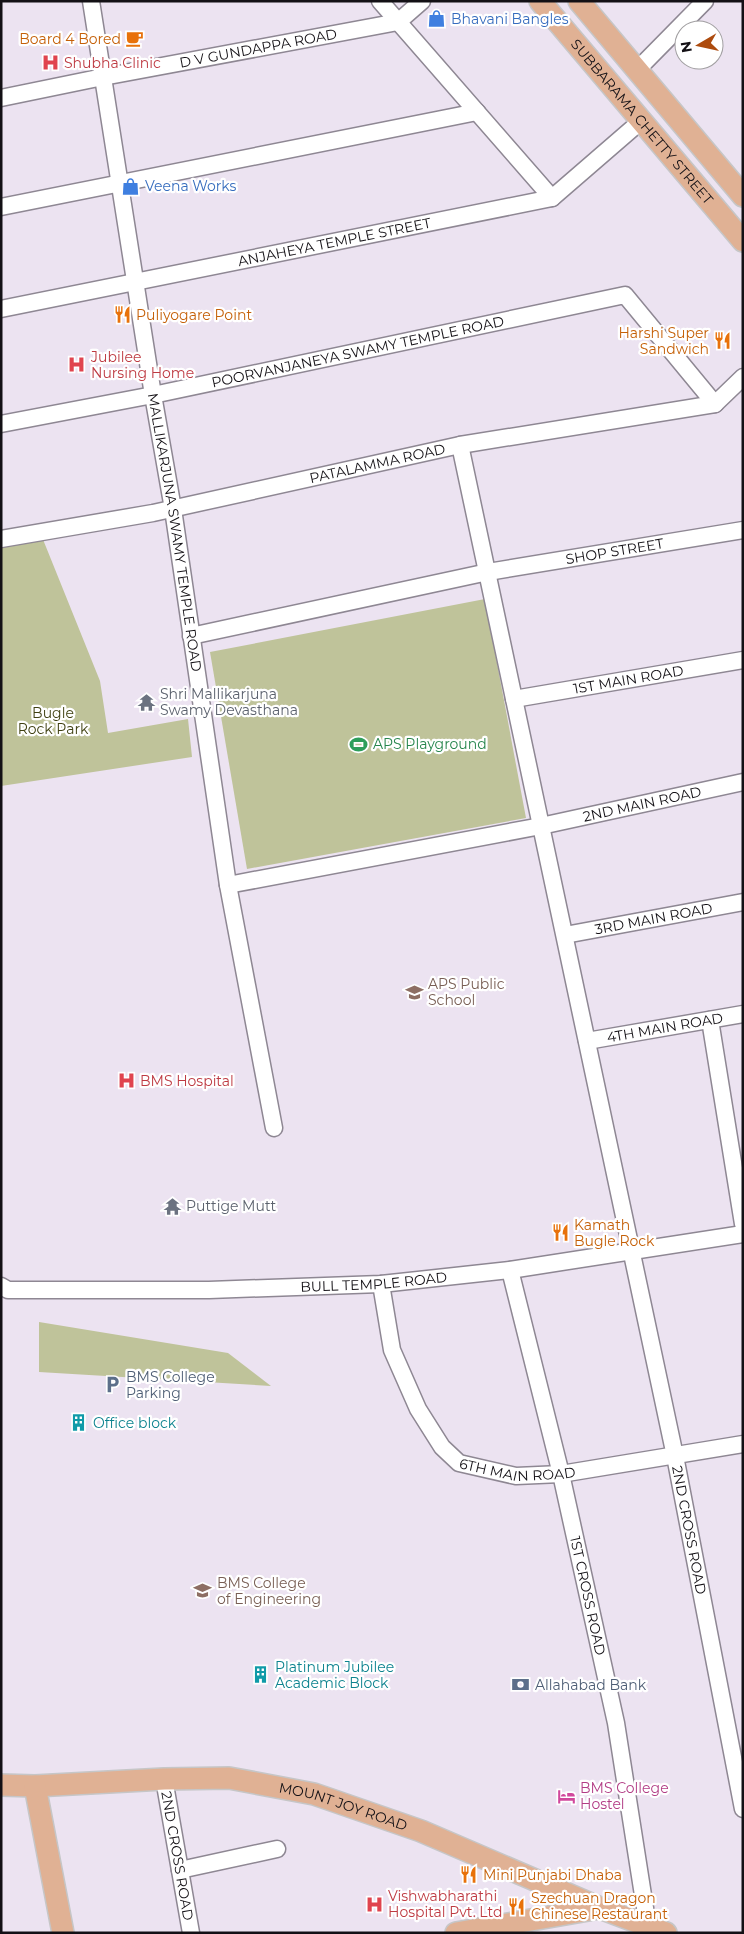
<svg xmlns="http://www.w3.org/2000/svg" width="744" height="1934" font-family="Montserrat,sans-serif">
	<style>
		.green { fill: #bfc39a }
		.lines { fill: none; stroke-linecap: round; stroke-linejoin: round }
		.minor-casing { stroke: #8e8793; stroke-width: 19 }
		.major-casing { stroke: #c6c6c7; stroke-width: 24 }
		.minor { stroke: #fff; stroke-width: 16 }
		.major { stroke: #e0b194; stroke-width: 21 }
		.labels { text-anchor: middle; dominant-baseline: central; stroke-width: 4.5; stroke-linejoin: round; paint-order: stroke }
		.shop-label { font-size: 14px; fill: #366cbe; stroke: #fff; text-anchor: start }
		.food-label { font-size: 14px; fill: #c56008; stroke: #fff; text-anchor: start }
		.street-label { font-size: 14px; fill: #131015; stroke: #fff }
		.health-label { font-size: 14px; fill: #be3a42; stroke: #fff; text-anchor: start }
		.worship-label { font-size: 14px; fill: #5b616d; stroke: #fff; text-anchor: start }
		.park-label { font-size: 14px; fill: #3f4011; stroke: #fff }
		.leisure-label { font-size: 14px; fill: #27864d; stroke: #fff; text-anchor: start }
		.education-label { font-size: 14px; fill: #785e54; stroke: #fff; text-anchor: start }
		.service-label { font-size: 14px; fill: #4e5e75; stroke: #fff; text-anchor: start }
		.culture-label { font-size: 14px; fill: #0d838f; stroke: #fff; text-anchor: start }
		.hotel-label { font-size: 14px; fill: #b23c85; stroke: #fff; text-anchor: start }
	</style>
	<rect width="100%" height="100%" fill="#ece3f1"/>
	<g class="green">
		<polygon points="42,537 100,681 108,733 188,719 192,757 1,786 1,544"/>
		<polygon points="485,599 526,818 247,869 210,652"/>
		<polygon points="39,1322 228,1353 271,1386 39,1372"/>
	</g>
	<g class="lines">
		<defs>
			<g id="minor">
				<path id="s1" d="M91,1L153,395L173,509L228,885L274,1128"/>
				<polyline points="380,1 552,198"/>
				<polyline points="637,70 705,1"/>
				<path id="s2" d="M1,98L103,77L398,22L422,1"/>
				<polyline points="1,207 477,112"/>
				<path id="s3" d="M1,309L552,198L641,121"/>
				<path id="s4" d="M1,424L153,395L625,295L715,404"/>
				<path id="s5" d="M460,445L675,1456L743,1809"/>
				<path id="s6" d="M1,539L153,513L460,445L715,404L743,377"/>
				<path id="s7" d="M191,636L488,572L743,530"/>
				<path id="s8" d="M514,699L743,660"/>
				<path id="s9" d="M228,885L541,826L743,782"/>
				<path id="s10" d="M565,935L743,902"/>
				<polyline points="710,1020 743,1224"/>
				<path id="s11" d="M587,1041L743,1014"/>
				<path id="s12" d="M510,1270L561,1474L616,1723L648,1927"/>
				<path id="s13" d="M381,1284L392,1350L418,1409L442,1447L459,1463L516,1476L561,1474L743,1444"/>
				<path id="s14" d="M1,1286L8,1290H209L381,1284L510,1270L743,1234"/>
				<path id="s15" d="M164,1779L191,1933"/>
				<polyline points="180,1870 277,1849"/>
			</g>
			<g id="major">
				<path id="s16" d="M540,1L743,241"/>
				<polyline points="579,1 743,196"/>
				<path id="s17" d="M1,1785L35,1786L164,1779L229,1778L314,1794L421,1831L600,1908L666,1933"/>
				<polyline points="35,1786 63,1933"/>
				<polyline points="456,1933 600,1908"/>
			</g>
		</defs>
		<use href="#minor" class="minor-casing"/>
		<use href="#major" class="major-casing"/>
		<use href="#minor" class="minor"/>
		<use href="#major" class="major"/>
	</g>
	<defs>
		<symbol id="shop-bare" viewBox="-9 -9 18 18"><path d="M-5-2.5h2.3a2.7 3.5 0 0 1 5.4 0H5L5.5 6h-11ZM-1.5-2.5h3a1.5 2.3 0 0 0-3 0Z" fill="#3f7fe0" stroke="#fff" stroke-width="2.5" paint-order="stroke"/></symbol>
		<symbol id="cafe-bare" viewBox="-9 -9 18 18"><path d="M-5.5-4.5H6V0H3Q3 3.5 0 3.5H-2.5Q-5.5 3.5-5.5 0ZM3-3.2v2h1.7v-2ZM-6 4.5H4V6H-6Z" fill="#e8710a" stroke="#fff" stroke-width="2.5" paint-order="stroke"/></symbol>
		<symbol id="hospital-bare" viewBox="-9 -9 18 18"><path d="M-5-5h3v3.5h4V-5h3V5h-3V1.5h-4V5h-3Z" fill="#e0444e" stroke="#fff" stroke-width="2.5" paint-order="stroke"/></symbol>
		<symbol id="restaurant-bare" viewBox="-9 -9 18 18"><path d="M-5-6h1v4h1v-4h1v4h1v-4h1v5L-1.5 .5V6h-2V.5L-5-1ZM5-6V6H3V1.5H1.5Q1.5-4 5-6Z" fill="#e8710a" stroke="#fff" stroke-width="2.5" paint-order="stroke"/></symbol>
		<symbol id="temple-bare" viewBox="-9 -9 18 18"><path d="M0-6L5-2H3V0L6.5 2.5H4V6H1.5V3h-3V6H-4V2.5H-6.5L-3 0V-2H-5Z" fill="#6b7280" stroke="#fff" stroke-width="2.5" paint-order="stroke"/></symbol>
		<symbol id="stadium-bare" viewBox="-9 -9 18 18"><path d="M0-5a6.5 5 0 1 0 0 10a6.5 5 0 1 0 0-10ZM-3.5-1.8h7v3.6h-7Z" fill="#2e9e5b" stroke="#fff" stroke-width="2.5" paint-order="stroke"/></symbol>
		<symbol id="school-bare" viewBox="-9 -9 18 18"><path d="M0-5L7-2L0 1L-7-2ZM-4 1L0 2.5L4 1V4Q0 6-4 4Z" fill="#8d6e63" stroke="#fff" stroke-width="2.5" paint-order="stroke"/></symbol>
		<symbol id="parking-bare" viewBox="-9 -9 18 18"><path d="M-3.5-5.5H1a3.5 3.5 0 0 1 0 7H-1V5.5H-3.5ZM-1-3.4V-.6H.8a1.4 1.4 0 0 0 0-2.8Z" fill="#5c6f8a" stroke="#fff" stroke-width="2.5" paint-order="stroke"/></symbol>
		<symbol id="building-bare" viewBox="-9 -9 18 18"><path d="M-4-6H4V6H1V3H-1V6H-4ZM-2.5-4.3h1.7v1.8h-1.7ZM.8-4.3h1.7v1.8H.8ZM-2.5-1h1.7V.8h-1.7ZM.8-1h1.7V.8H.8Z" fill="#0f9aa8" stroke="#fff" stroke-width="2.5" paint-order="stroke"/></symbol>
		<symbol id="university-bare" viewBox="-9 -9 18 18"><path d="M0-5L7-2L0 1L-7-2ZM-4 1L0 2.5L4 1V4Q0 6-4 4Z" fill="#8d6e63" stroke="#fff" stroke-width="2.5" paint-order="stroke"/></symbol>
		<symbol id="bank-bare" viewBox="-9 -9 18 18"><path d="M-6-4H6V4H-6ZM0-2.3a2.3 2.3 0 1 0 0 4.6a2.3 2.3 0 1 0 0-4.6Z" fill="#5c6f8a" stroke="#fff" stroke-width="2.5" paint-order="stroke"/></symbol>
		<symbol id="hotel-bare" viewBox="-9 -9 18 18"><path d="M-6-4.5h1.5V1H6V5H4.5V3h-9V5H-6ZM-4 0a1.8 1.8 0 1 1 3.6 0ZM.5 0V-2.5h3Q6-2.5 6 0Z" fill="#d1479c" stroke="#fff" stroke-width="2.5" paint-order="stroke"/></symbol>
	</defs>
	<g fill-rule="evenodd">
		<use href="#shop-bare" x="424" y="6" width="25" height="25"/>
		<use href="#cafe-bare" x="122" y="26" width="25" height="25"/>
		<use href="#hospital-bare" x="38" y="50" width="25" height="25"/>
		<use href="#shop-bare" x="118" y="174" width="25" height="25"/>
		<use href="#restaurant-bare" x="110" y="302" width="25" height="25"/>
		<use href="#restaurant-bare" x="710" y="328" width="25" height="25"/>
		<use href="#hospital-bare" x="64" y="352" width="25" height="25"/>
		<use href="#temple-bare" x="134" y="690" width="25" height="25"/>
		<use href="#stadium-bare" x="346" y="732" width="25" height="25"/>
		<use href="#school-bare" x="402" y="980" width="25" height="25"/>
		<use href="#hospital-bare" x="114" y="1068" width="25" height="25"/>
		<use href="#temple-bare" x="160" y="1194" width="25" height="25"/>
		<use href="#restaurant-bare" x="548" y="1220" width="25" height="25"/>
		<use href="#parking-bare" x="100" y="1372" width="25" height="25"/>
		<use href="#building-bare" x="66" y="1410" width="25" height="25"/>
		<use href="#university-bare" x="190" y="1578" width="25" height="25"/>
		<use href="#building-bare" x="248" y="1662" width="25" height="25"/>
		<use href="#bank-bare" x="508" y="1672" width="25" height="25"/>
		<use href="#hotel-bare" x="554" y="1784" width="25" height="25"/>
		<use href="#restaurant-bare" x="456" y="1862" width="25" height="25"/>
		<use href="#hospital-bare" x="362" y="1892" width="25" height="25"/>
		<use href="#restaurant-bare" x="504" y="1894" width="25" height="25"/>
	</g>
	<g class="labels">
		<g class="shop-label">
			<text x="451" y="19">Bhavani Bangles</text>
			<text x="145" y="186">Veena Works</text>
		</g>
		<g class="food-label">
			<text x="121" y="39" text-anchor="end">Board 4 Bored</text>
			<text x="136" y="315">Puliyogare Point</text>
			<text x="709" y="333" text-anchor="end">Harshi Super<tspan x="709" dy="16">Sandwich</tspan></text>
			<text x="574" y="1225">Kamath<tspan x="574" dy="16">Bugle Rock</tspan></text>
			<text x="483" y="1875">Mini Punjabi Dhaba</text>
			<text x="531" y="1898">Szechuan Dragon<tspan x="531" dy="16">Chinese Restaurant</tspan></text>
		</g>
		<g class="street-label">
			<text stroke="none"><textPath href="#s2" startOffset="262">D V GUNDAPPA ROAD</textPath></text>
			<text stroke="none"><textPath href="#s16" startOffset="158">SUBBARAMA CHETTY STREET</textPath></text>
			<text stroke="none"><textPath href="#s3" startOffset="340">ANJAHEYA TEMPLE STREET</textPath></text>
			<text stroke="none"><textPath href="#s4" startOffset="364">POORVANJANEYA SWAMY TEMPLE ROAD</textPath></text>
			<text stroke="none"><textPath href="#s6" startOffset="384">PATALAMMA ROAD</textPath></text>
			<text stroke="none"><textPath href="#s1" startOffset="538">MALLIKARJUNA SWAMY TEMPLE ROAD</textPath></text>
			<text stroke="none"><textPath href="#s7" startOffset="432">SHOP STREET</textPath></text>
			<text stroke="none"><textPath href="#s8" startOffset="116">1ST MAIN ROAD</textPath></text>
			<text stroke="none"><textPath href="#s9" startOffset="422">2ND MAIN ROAD</textPath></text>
			<text stroke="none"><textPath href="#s10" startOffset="90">3RD MAIN ROAD</textPath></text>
			<text stroke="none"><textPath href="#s11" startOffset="79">4TH MAIN ROAD</textPath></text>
			<text stroke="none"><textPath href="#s14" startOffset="374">BULL TEMPLE ROAD</textPath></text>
			<text stroke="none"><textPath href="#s13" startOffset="259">6TH MAIN ROAD</textPath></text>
			<text stroke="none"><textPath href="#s5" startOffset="1109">2ND CROSS ROAD</textPath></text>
			<text stroke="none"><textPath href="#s12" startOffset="335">1ST CROSS ROAD</textPath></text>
			<text stroke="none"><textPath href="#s17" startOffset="346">MOUNT JOY ROAD</textPath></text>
			<text stroke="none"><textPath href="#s15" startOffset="78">2ND CROSS ROAD</textPath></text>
		</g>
		<g class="health-label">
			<text x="64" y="63">Shubha Clinic</text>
			<text x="91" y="357">Jubilee<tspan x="91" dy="16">Nursing Home</tspan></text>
			<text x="140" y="1081">BMS Hospital</text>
			<text x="388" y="1896">Vishwabharathi<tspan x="388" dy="16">Hospital Pvt. Ltd</tspan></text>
		</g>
		<g class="worship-label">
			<text x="160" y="694">Shri Mallikarjuna<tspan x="160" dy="16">Swamy Devasthana</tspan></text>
			<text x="186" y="1206">Puttige Mutt</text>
		</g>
		<g class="park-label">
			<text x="53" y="713">Bugle<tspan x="53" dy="16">Rock Park</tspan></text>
		</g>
		<g class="leisure-label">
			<text x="373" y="744">APS Playground</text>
		</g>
		<g class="education-label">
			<text x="428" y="984">APS Public<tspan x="428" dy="16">School</tspan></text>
			<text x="217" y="1583">BMS College<tspan x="217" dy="16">of Engineering</tspan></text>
		</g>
		<g class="service-label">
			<text x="126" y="1377">BMS College<tspan x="126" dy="16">Parking</tspan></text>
			<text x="535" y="1685">Allahabad Bank</text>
		</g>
		<g class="culture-label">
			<text x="93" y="1423">Office block</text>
			<text x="275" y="1667">Platinum Jubilee<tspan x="275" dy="16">Academic Block</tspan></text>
		</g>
		<g class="hotel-label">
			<text x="580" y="1788">BMS College<tspan x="580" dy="16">Hostel</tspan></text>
		</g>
	</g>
	<rect width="744" height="1934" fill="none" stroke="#131015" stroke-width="5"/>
	<g transform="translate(699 45) rotate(261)"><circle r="24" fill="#ffffff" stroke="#a19fa1"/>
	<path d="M0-4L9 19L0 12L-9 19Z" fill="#ad4b0e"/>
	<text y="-8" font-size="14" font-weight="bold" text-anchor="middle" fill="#131015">N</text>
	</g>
</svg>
